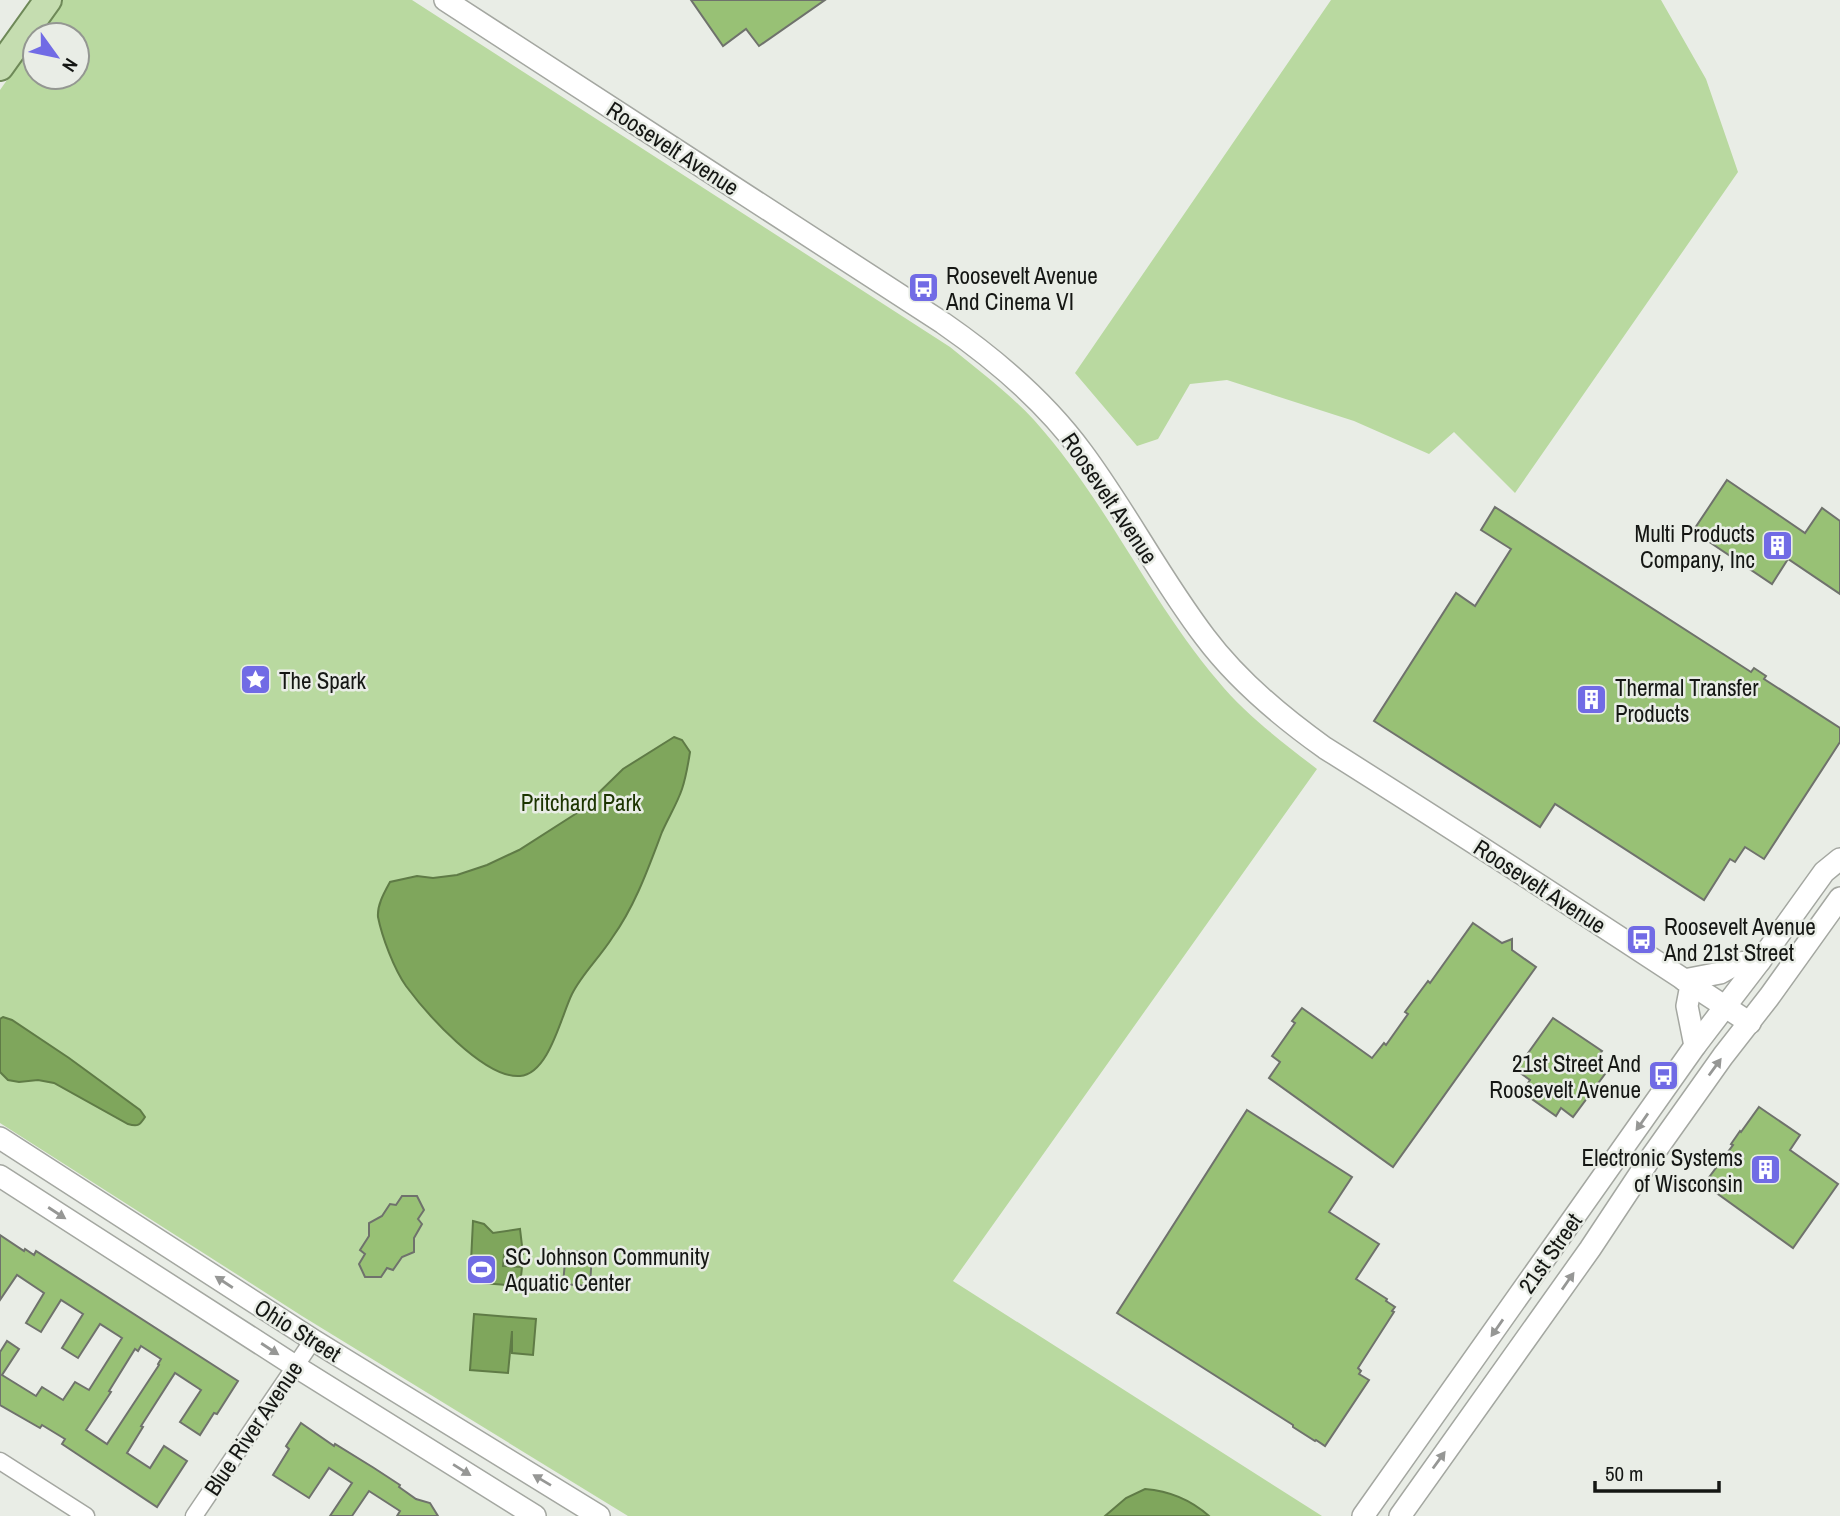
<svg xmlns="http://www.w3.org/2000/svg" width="1840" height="1516" font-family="'Archivo Narrow',sans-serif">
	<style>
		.green { fill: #b9d9a0 }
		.water { fill: #7fa65c; stroke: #5f7b46; stroke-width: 2 }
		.building { fill: #98c175; stroke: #6f726c; stroke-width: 2; fill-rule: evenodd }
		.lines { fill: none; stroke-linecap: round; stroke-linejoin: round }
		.minor-casing { stroke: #a4a7a1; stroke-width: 19 }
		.tertiary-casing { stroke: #a4a7a1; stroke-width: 24 }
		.primary-casing { stroke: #6e8958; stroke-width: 30 }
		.minor { stroke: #fff; stroke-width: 16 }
		.tertiary { stroke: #fff; stroke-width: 21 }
		.primary { stroke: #c5ddb0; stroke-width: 26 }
		.oneway { fill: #969795 }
		.labels { text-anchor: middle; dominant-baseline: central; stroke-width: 5; stroke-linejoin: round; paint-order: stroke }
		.street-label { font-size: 23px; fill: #151714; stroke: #e9ede6 }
		.poi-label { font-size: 23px; fill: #151714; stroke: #e9ede6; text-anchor: start }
		.park-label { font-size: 23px; fill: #1c3400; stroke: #e9ede6 }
	</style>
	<rect width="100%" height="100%" fill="#e9ede6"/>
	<g class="green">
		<path d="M63,0H412L950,347C979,371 1009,393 1034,420C1106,500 1149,600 1218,681C1246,715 1282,742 1317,769L953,1281L1322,1516H628L302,1316L0,1123V90L35,40V77H77V35H39Z"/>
		<polygon points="1331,0 1661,0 1706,79 1738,172 1515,493 1454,432 1429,454 1354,421 1227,380 1190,384 1158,439 1137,446 1075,373"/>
	</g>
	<g class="water">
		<path d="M674,737L682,740L690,752C688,765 686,777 682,789C677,804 668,818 662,832C648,869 635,906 612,938C600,957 582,974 572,994C561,1016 549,1074 520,1076C484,1079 426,1013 406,986C394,969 382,937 378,917C377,905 384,893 390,882L417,876L433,878L457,875L487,865L519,850L580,811L623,769Z"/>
		<path d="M3,1017L12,1020L69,1058L140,1110L145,1117C140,1125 138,1127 128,1124L54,1083L38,1080L19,1082L8,1080L0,1072V1019Z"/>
		<polygon points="473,1221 484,1224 493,1233 520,1229 523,1254 514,1255 515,1260 509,1260 509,1255 504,1255 503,1266 522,1267 520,1286 470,1282"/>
		<polygon points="474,1314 536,1319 533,1355 512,1353 512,1331 508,1373 470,1370"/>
		<path d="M1145,1489C1170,1491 1191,1500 1209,1516H1105L1126,1498Z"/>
	</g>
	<g class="building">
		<polygon points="691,0 825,0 759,46 746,29 723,46"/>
		<polygon points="1727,480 1805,533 1822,508 1840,521 1840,594 1788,559 1772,584 1693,531"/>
		<polygon points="1495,507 1751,672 1754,668 1766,676 1764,679 1840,728 1840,742 1764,859 1745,847 1735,862 1730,859 1704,900 1555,804 1540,827 1374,721 1456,593 1475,606 1511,549 1481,530"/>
		<polygon points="1473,923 1502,943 1512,939 1512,950 1536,967 1393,1167 1269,1078 1280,1062 1272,1056 1295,1023 1292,1021 1302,1008 1372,1058 1384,1043 1386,1045 1408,1014 1405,1012 1428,981 1430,983"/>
		<polygon points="1553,1018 1602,1051 1592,1065 1605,1074 1573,1117 1561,1108 1556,1116 1522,1092 1530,1080 1516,1070"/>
		<polygon points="1759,1107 1800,1135 1790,1150 1838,1184 1793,1248 1704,1184 1733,1145 1731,1144 1740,1131 1741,1132"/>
		<polygon points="1247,1110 1352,1177 1329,1212 1379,1244 1356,1279 1387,1299 1386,1301 1395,1307 1392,1311 1394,1312 1358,1368 1361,1371 1359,1374 1369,1380 1325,1446 1316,1440 1315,1441 1293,1427 1293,1425 1117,1313"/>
		<polygon points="402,1196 417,1196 424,1210 418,1219 422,1224 414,1238 414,1252 402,1257 393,1270 387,1268 381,1277 365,1277 359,1264 365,1254 360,1250 369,1236 369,1223 382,1216 390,1204 396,1205"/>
		<path d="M0,1235L24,1251L25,1249L34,1255L36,1251L238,1381L217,1414L214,1413L200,1435L180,1422L201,1390L175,1373L141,1426L143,1427L127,1453L150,1468L164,1446L187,1461L157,1507L62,1444L65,1439L42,1425L40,1428L0,1405V1352L7,1341L19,1349L2,1375L36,1396L42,1387L63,1400L75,1382L89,1390L122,1338L100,1324L78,1358L62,1348L83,1314L61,1300L41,1332L26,1323L44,1293L17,1275L0,1300ZM141,1346L161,1359L158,1364L159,1365L107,1444L86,1430L111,1392L109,1391L135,1349L138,1351Z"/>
		<polygon points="566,1251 592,1253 590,1286 563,1284"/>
		<polygon points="301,1423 334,1446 335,1444 374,1468 400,1485 399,1487 416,1499 430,1503 438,1516 397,1516 400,1511 369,1491 352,1516 330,1516 352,1483 329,1468 309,1498 273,1475 289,1449 286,1446"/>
	</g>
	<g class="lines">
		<defs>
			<g id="minor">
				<polyline points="0,1461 86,1516"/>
				<polyline points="194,1516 313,1340"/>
			</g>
			<g id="tertiary">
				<path d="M445,0L943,323C995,359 1044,400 1082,452C1126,511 1160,578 1205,637C1238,681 1280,716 1325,748C1468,838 1609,930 1750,1023"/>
				<polyline points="1684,980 1720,973 1738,963 1760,961"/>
				<polyline points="1691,985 1687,1006 1695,1046"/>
				<polyline points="0,1138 313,1340 599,1516"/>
				<polyline points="0,1176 295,1366 535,1516"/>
				<polyline points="1363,1516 1695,1046 1760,961 1824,872 1840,859"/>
				<polyline points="1400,1516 1590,1249 1647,1163 1723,1056 1769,997 1840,898"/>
			</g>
			<polyline id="primary" points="0,67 48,0"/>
		</defs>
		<use href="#minor" class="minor-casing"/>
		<use href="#tertiary" class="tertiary-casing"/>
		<use href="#primary" class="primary-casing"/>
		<use href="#minor" class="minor"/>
		<use href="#tertiary" class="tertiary"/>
		<use href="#primary" class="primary"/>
	</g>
	<defs><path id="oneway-solid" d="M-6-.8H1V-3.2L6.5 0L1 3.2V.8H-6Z" transform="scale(1.75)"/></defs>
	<g class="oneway">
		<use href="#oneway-solid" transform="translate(1715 1067) rotate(-54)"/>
		<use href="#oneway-solid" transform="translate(1642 1122) rotate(125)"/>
		<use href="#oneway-solid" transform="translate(57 1213) rotate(33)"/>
		<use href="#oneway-solid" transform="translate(1568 1281) rotate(-55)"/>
		<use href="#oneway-solid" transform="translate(224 1282) rotate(-147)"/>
		<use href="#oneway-solid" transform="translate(1497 1328) rotate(125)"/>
		<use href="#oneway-solid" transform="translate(270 1349) rotate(33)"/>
		<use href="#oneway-solid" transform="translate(1439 1460) rotate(-54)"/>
		<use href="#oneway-solid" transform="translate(462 1470) rotate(32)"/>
		<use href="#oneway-solid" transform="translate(542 1480) rotate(-149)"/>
	</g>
	<defs>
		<symbol id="bus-square" viewBox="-11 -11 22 22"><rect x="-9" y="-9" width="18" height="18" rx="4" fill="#716be5" stroke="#e9ede6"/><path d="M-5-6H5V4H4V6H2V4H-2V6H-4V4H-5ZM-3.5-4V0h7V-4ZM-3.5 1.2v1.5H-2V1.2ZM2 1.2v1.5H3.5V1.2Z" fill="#fff"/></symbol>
		<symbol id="building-square" viewBox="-11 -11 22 22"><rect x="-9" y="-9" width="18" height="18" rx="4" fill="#716be5" stroke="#e9ede6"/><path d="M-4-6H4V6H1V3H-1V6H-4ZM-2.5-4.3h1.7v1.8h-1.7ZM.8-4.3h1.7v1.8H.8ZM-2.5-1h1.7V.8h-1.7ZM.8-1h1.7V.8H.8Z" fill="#fff"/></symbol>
		<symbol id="sight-square" viewBox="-11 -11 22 22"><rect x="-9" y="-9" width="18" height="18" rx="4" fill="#716be5" stroke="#e9ede6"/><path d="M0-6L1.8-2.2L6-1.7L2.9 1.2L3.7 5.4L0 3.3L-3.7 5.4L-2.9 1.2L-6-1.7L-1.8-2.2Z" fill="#fff"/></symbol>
		<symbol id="stadium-square" viewBox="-11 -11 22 22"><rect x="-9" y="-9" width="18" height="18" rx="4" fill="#716be5" stroke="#e9ede6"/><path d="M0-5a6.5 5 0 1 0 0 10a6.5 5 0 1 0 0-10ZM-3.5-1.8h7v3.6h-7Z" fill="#fff"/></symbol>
	</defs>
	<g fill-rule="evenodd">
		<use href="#bus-square" x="906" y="270" width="35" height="35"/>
		<use href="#building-square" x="1760" y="528" width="35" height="35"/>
		<use href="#sight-square" x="238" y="662" width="35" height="35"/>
		<use href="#building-square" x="1574" y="682" width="35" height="35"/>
		<use href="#bus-square" x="1624" y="922" width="35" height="35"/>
		<use href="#bus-square" x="1646" y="1058" width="35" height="35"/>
		<use href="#building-square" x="1748" y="1152" width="35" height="35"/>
		<use href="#stadium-square" x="464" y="1252" width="35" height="35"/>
	</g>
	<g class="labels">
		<g class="street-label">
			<text transform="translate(673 148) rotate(33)">Roosevelt Avenue</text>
			<text transform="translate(1110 498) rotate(56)">Roosevelt Avenue</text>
			<text transform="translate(1540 886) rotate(33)">Roosevelt Avenue</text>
			<text transform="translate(1550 1253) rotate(-55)">21st Street</text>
			<text transform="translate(298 1330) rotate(32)">Ohio Street</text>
			<text transform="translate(253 1428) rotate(-56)">Blue River Avenue</text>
		</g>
		<g class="poi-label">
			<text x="946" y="275">Roosevelt Avenue<tspan x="946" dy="26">And Cinema VI</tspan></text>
			<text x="1755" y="533" text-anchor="end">Multi Products<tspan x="1755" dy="26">Company, Inc</tspan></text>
			<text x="279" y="680">The Spark</text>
			<text x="1615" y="687">Thermal Transfer<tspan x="1615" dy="26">Products</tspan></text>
			<text x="1664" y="926">Roosevelt Avenue<tspan x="1664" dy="26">And 21st Street</tspan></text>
			<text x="1641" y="1063" text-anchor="end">21st Street And<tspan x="1641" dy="26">Roosevelt Avenue</tspan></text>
			<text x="1743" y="1157" text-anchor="end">Electronic Systems<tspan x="1743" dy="26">of Wisconsin</tspan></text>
			<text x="505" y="1256">SC Johnson Community<tspan x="505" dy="26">Aquatic Center</tspan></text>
		</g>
		<g class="park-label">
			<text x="581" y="802">Pritchard Park</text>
		</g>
	</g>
	<g transform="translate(56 56) rotate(123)"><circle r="33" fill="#e9ede6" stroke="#949792" stroke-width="2"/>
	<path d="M0-5L12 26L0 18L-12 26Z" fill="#716be5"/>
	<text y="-10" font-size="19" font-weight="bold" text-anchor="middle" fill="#151714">N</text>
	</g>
	<path d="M1595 1481v10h124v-10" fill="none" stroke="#151714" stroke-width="3.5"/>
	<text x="1605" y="1481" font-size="21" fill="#151714" stroke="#e9ede6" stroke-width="5" paint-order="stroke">50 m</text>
</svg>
